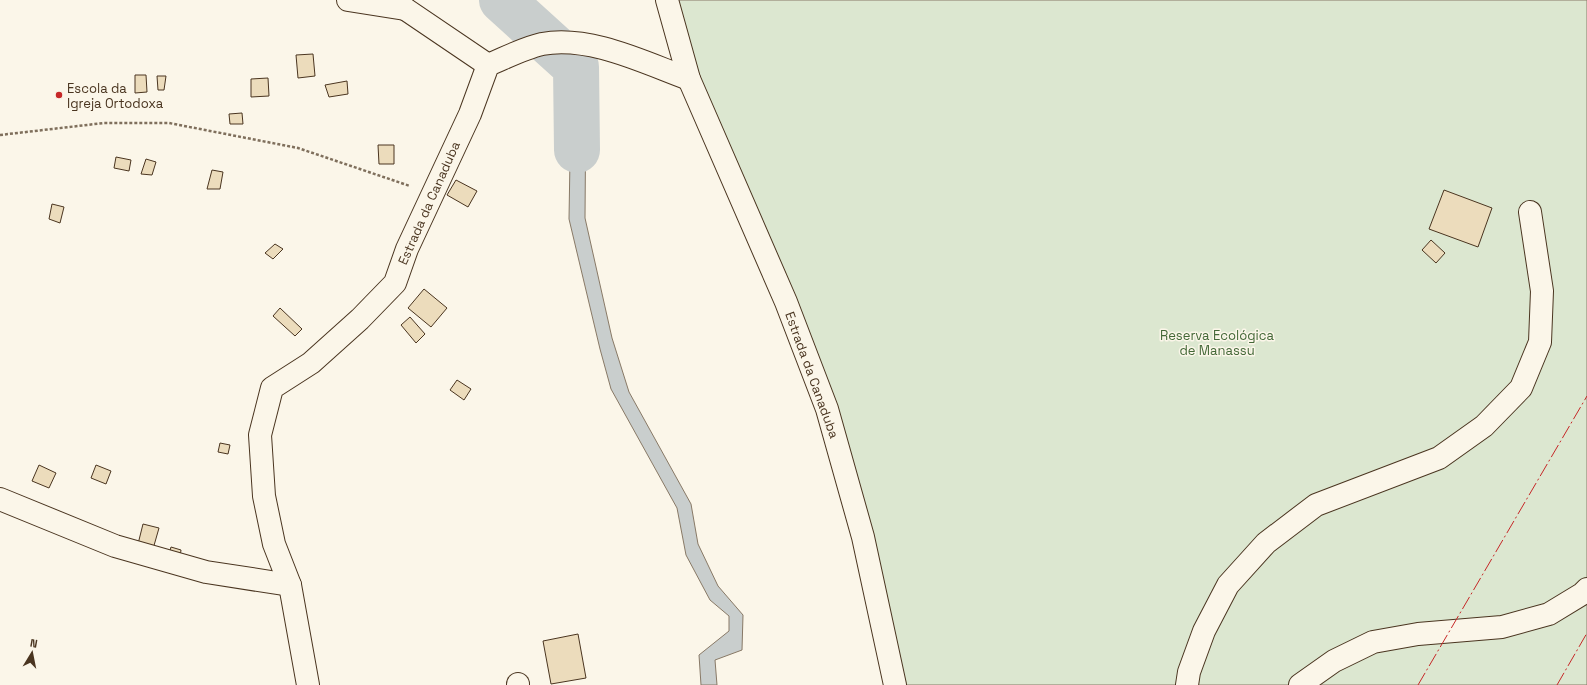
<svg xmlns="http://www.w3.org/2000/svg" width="1587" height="685" font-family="'Space Grotesk',sans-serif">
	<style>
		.green { fill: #dce7d0; stroke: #887966 }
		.water { fill: #c9cecd; stroke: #887966 }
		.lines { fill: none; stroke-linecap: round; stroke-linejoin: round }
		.river { stroke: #c9cecd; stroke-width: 46 }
		.building { fill: #ecdcbc; stroke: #4a3520 }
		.minor-casing { stroke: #4a3520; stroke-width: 24 }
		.path { stroke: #7f6f5c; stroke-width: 2.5; stroke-dasharray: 3 2; stroke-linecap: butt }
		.minor { stroke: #fbf6e9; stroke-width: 22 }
		.power { stroke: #c62828; stroke-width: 1; stroke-dasharray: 14 3 2 3; stroke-linecap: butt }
		.poi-dot { fill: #c62828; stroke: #fbf6e9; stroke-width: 1.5 }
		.labels { text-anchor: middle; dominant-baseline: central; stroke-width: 3; stroke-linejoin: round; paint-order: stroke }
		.poi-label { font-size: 13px; fill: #4a3520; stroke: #fbf6e9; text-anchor: start }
		.street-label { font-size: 13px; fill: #4a3520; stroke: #fbf6e9 }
		.park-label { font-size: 13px; fill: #436837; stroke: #fbf6e9 }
	</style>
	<rect width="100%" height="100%" fill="#fbf6e9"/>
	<polygon class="green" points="672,0 1587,0 1587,685 902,685 871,538 692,73"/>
	<g class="water">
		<polygon points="494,0 510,0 571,54 587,73 566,65 536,35"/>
		<polygon points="566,85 586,86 585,218 612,338 629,392 691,504 698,544 718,586 743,615 742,650 715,660 717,685 701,685 699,655 729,631 729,616 710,600 686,555 677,508 611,389 600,349 569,219 570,159"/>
	</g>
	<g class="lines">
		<polyline class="river" points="502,0 576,67 577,150"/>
	</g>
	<g class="building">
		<polygon points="313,54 315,76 298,78 296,55"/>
		<polygon points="135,75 146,75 147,92 135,93"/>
		<polygon points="157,76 166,76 164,90 158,90"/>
		<polygon points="268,78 269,96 251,97 251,79"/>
		<polygon points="347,81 348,94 329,97 325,85"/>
		<polygon points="242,113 243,124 230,124 229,114"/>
		<polygon points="378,145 394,145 394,164 379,164"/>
		<polygon points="116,157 131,160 129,171 114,168"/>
		<polygon points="146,159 156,162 152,175 141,174"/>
		<polygon points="212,170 223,172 220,189 207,189"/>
		<polygon points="456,180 477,191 468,207 447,195"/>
		<polygon points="1444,190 1492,208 1478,247 1429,229"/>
		<polygon points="52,204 64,207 60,223 49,219"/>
		<polygon points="1431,240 1445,253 1436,263 1422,250"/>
		<polygon points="275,244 283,249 273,259 265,253"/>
		<polygon points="424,289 447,308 431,327 408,308"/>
		<polygon points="280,308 302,329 295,336 273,316"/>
		<polygon points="410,317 425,334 416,343 401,325"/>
		<polygon points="457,380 471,389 464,400 450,390"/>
		<polygon points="220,443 230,445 228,454 218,452"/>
		<polygon points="39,465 56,473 49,488 32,481"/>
		<polygon points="96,465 111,471 106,484 91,478"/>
		<polygon points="143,524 159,528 153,549 138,544"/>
		<polygon points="171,547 181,550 180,557 169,554"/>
		<polygon points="578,634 586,678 551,684 543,641"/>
	</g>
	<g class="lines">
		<defs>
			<g id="minor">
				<polyline points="348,0 405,9"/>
				<polyline points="392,0 488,65"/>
				<polyline points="667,0 689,79 786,302 827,409 863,537 895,685"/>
				<polyline points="0,499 115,546 206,572 290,585"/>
				<polyline points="518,684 518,685"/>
				<path d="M308,685L290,585L274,544L264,496L260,435L272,388L311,363L360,319L395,283L407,249L470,114L488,65C505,58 524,48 542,44C590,35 645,63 689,79"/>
				<polyline points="1187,685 1189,672 1204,631 1228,585 1266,543 1316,505 1439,458 1484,426 1521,388 1540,342 1542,291 1530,212"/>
				<polyline points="1300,685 1334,661 1373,642 1418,634 1502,627 1549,614 1582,594 1587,589"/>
			</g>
		</defs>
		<use href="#minor" class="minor-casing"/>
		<polyline class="path" points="0,135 104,123 169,123 298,148 410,186"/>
		<use href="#minor" class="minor"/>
		<g class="power">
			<polyline points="1418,685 1587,396"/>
			<polyline points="1557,685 1587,633"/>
		</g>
	</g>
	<circle class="poi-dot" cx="59" cy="95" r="4"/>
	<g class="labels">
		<g class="poi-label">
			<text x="67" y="88">Escola da<tspan x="67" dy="15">Igreja Ortodoxa</tspan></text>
		</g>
		<g class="street-label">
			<text transform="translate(429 203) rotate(-66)">Estrada da Canaduba</text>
			<text transform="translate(812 375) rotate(70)">Estrada da Canaduba</text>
		</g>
		<g class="park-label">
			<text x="1217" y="335">Reserva Ecológica<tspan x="1217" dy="15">de Manassu</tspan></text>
		</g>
	</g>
	<g transform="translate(32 653) rotate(10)" stroke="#fbf6e9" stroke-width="3" paint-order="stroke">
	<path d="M0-3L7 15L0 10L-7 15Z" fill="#4a3520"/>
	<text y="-6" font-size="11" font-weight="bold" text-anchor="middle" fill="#4a3520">N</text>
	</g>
</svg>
